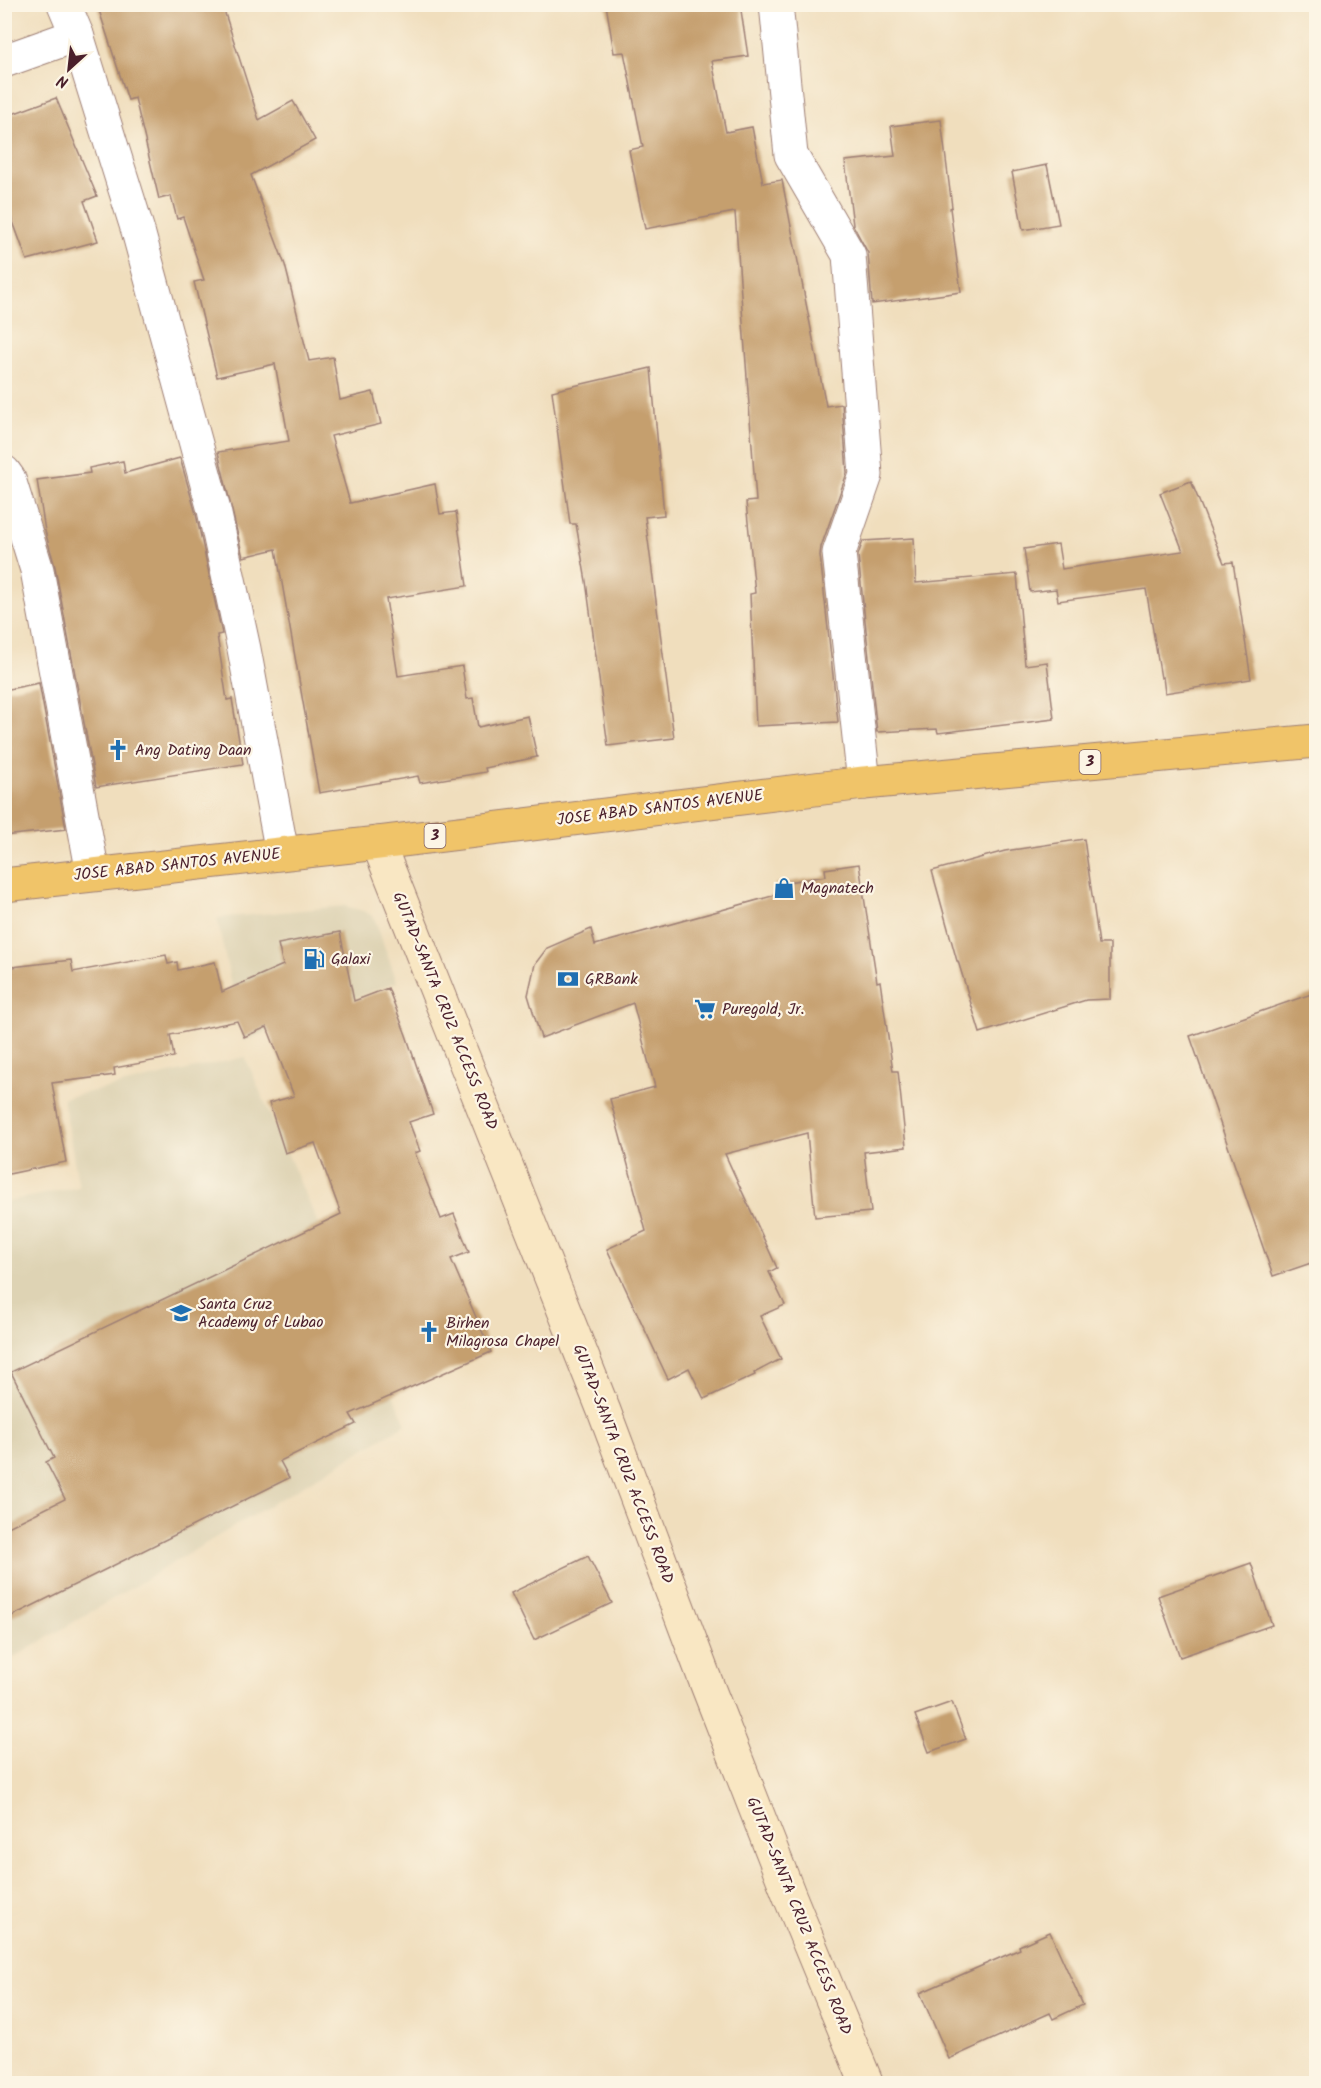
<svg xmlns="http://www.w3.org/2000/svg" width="1321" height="2088" font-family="Kalam,sans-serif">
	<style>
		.built { fill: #ded3b4 }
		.building { fill: #c59f6e }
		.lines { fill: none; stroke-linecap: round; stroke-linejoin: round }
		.street-casing { stroke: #9d7e74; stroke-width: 35 }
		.secondary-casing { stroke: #9d7e74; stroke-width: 35 }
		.primary-casing { stroke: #9d7e74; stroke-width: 35 }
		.street { stroke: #fff; stroke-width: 33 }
		.secondary { stroke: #f9e7c3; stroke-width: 33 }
		.primary { stroke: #f0c469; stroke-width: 33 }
		.labels { text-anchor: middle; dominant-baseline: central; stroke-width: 4.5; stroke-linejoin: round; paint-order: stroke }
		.shield { fill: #fcf5e5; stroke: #7f5f63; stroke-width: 1.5 }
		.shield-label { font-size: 15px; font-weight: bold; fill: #4a1f2b }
		.poi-label { font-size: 16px; fill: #4a1f2b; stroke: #fcf5e5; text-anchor: start }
		.street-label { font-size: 16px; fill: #4a1f2b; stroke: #fcf5e5 }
	</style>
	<rect width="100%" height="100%" fill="#fcf5e5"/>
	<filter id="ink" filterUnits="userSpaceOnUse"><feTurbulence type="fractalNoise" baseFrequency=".0167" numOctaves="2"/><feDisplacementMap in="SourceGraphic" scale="12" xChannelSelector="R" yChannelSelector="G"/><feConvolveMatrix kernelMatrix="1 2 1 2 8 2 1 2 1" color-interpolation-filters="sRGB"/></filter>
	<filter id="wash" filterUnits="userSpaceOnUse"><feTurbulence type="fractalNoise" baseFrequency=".008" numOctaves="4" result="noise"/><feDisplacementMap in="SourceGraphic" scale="24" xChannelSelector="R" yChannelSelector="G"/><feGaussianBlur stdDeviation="1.35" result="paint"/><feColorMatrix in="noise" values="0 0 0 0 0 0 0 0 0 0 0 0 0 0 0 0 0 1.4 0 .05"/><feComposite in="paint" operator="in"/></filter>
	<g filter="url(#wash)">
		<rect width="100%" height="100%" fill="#f0debd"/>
		<g class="built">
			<polygon points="345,906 363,911 371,915 375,920 397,982 243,1041 217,918"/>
			<polygon points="245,1057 406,1424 5,1663 4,1202 79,1187 63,1098"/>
		</g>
		<g id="blocks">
			<g class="building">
				<polygon points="97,4 222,4 259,120 293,101 315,140 251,175 285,265 309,361 333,357 340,400 373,392 381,424 331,436 350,503 435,484 440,514 456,512 467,586 386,599 398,676 462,666 467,699 473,698 478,727 528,716 537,757 485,768 486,772 420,783 418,776 319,793 276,549 243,557 218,452 289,441 275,364 217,377 194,282 204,280 183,217 177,219 171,196 159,199 135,98 128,100"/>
				<polygon points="606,4 740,4 748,56 712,61 726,132 752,127 763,183 782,180 826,406 842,404 847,473 821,547 820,555 838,722 756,726 750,594 755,593 746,502 756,501 735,212 645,229 629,150 643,147 624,52 614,53"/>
				<polygon points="56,98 97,196 84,201 98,241 27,260 4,197 4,117"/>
				<polygon points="941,120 952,207 950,208 961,292 872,304 868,253 853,225 845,161 895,156 891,126"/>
				<polygon points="1047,165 1059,224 1023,230 1012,172"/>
				<polygon points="651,368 664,515 645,517 674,738 608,746 586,581 576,524 570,524 552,391"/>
				<polygon points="180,458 196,514 222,634 217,635 227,700 232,699 243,764 96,787 55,567 45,531 37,480 90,473 89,468 123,461 125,473"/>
				<polygon points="1191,481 1224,563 1233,562 1251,679 1165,693 1163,677 1161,678 1146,589 1058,601 1056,589 1030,592 1024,549 1058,544 1062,569 1183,551 1160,493"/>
				<polygon points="914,538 916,583 1017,574 1025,665 1047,662 1054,719 938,733 937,729 877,732 858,555 863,541"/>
				<polygon points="39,683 66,829 4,836 4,690"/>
				<polygon points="1084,839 1099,944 1110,944 1110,999 1086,1000 980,1033 958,961 957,961 932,871 1005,851"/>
				<polygon points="859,864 877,982 880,981 893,1071 898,1071 906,1147 864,1152 871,1212 815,1217 807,1133 725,1154 777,1268 769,1272 785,1305 760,1316 781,1359 754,1373 755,1375 704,1399 689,1368 668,1379 607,1249 646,1231 610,1099 655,1087 633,1003 541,1038 528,995 535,964 547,948 591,929 595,945 776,895 775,884 826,876 825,869"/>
				<polygon points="340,932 354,1001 388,988 406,1035 433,1114 409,1122 420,1151 415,1153 441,1219 454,1214 469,1252 451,1259 491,1352 350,1414 356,1424 280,1461 289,1478 4,1620 4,1529 65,1499 46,1462 54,1458 11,1372 341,1214 315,1143 285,1153 269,1103 294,1096 267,1027 244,1037 237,1021 170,1035 174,1057 114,1068 115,1075 52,1083 66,1162 4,1175 4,968 71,960 73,972 166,955 168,964 177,962 178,970 215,962 222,992 283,965 278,944"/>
				<polygon points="1317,992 1317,1261 1273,1276 1190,1036"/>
				<polygon points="588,1556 612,1603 534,1640 511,1593"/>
				<polygon points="1251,1563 1272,1625 1180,1657 1158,1596"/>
				<polygon points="952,1702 966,1739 929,1752 915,1715"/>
				<polygon points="1050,1932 1083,2005 1053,2019 1050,2013 949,2059 920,1993 1020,1949 1019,1946"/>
			</g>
		</g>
	</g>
	<g filter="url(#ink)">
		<use href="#blocks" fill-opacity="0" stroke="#9d7e74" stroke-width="1.5"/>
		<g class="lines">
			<defs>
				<g id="street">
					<polyline points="64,4 77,35 138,231 214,510 244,649 282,853"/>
					<polyline points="776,4 791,155 849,255 866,475 839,553 864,783"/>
					<polyline points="4,61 77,35"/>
					<polyline points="4,472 9,479 37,570 93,874"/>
				</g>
				<polyline id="secondary" points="378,843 604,1411 704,1677 790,1897 867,2084"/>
				<polyline id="primary" points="4,885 378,843 864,783 1316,741"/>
			</defs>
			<use href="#street" class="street-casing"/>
			<use href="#secondary" class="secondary-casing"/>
			<use href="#primary" class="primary-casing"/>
			<use href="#street" class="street"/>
			<use href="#secondary" class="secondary"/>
			<use href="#primary" class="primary"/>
		</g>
	</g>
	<defs>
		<symbol id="church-bare" viewBox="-9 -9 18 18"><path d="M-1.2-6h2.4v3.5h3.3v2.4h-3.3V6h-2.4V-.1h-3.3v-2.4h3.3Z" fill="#1f6fb2" stroke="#fcf5e5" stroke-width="2.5" paint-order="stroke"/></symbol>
		<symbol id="shop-bare" viewBox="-9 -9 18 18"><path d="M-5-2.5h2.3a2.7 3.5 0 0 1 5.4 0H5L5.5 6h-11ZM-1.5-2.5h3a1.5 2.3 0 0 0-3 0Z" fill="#1f6fb2" stroke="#fcf5e5" stroke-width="2.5" paint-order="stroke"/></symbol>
		<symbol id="fuel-bare" viewBox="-9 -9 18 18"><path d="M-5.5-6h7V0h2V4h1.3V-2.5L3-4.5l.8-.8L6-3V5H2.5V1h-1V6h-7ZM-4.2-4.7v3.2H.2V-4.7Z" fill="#1f6fb2" stroke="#fcf5e5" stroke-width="2.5" paint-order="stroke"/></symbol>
		<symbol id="bank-bare" viewBox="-9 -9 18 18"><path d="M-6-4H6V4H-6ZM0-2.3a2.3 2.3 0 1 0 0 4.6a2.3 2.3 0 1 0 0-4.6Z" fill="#1f6fb2" stroke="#fcf5e5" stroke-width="2.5" paint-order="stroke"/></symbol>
		<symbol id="supermarket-bare" viewBox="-9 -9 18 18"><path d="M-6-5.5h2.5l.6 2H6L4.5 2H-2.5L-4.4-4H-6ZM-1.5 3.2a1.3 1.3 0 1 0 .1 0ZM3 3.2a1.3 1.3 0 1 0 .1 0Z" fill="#1f6fb2" stroke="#fcf5e5" stroke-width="2.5" paint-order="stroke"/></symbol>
		<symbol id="school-bare" viewBox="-9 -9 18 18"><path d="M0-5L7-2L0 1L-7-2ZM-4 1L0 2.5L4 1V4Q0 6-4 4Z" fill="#1f6fb2" stroke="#fcf5e5" stroke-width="2.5" paint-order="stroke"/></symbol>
	</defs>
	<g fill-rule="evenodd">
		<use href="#church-bare" x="103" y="735" width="30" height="30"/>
		<use href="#shop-bare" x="769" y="873" width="30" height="30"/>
		<use href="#fuel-bare" x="299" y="944" width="30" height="30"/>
		<use href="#bank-bare" x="553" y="964" width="30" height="30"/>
		<use href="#supermarket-bare" x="690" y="994" width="30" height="30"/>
		<use href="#school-bare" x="166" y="1298" width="30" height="30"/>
		<use href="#church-bare" x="414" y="1317" width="30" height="30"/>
	</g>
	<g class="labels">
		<g class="shield">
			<rect x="1079.5" y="750" width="21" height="24" rx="4.5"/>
			<rect x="424.5" y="824" width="21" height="24" rx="4.5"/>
		</g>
		<g class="shield-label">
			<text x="1090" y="762">3</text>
			<text x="435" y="836">3</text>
		</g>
		<g class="poi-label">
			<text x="135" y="750">Ang Dating Daan</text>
			<text x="801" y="888">Magnatech</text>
			<text x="331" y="959">Galaxi</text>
			<text x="585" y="979">GRBank</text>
			<text x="722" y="1009">Puregold, Jr.</text>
			<text x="198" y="1304">Santa Cruz<tspan x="198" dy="18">Academy of Lubao</tspan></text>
			<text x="446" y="1323">Birhen<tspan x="446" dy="18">Milagrosa Chapel</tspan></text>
		</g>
		<g class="street-label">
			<text transform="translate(660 808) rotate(-7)">JOSE ABAD SANTOS AVENUE</text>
			<text transform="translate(177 865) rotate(-6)">JOSE ABAD SANTOS AVENUE</text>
			<text transform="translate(445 1011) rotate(68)">GUTAD-SANTA CRUZ ACCESS ROAD</text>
			<text transform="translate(623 1464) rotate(69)">GUTAD-SANTA CRUZ ACCESS ROAD</text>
			<text transform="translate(799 1916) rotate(68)">GUTAD-SANTA CRUZ ACCESS ROAD</text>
		</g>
	</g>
	<rect width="1321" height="2088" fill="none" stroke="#fcf5e5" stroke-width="24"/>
	<g transform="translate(69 69) rotate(207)" stroke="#fcf5e5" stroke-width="4.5" paint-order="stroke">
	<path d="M0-4.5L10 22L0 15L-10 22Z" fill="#4a1f2b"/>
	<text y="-9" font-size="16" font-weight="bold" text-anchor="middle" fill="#4a1f2b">N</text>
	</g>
</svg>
